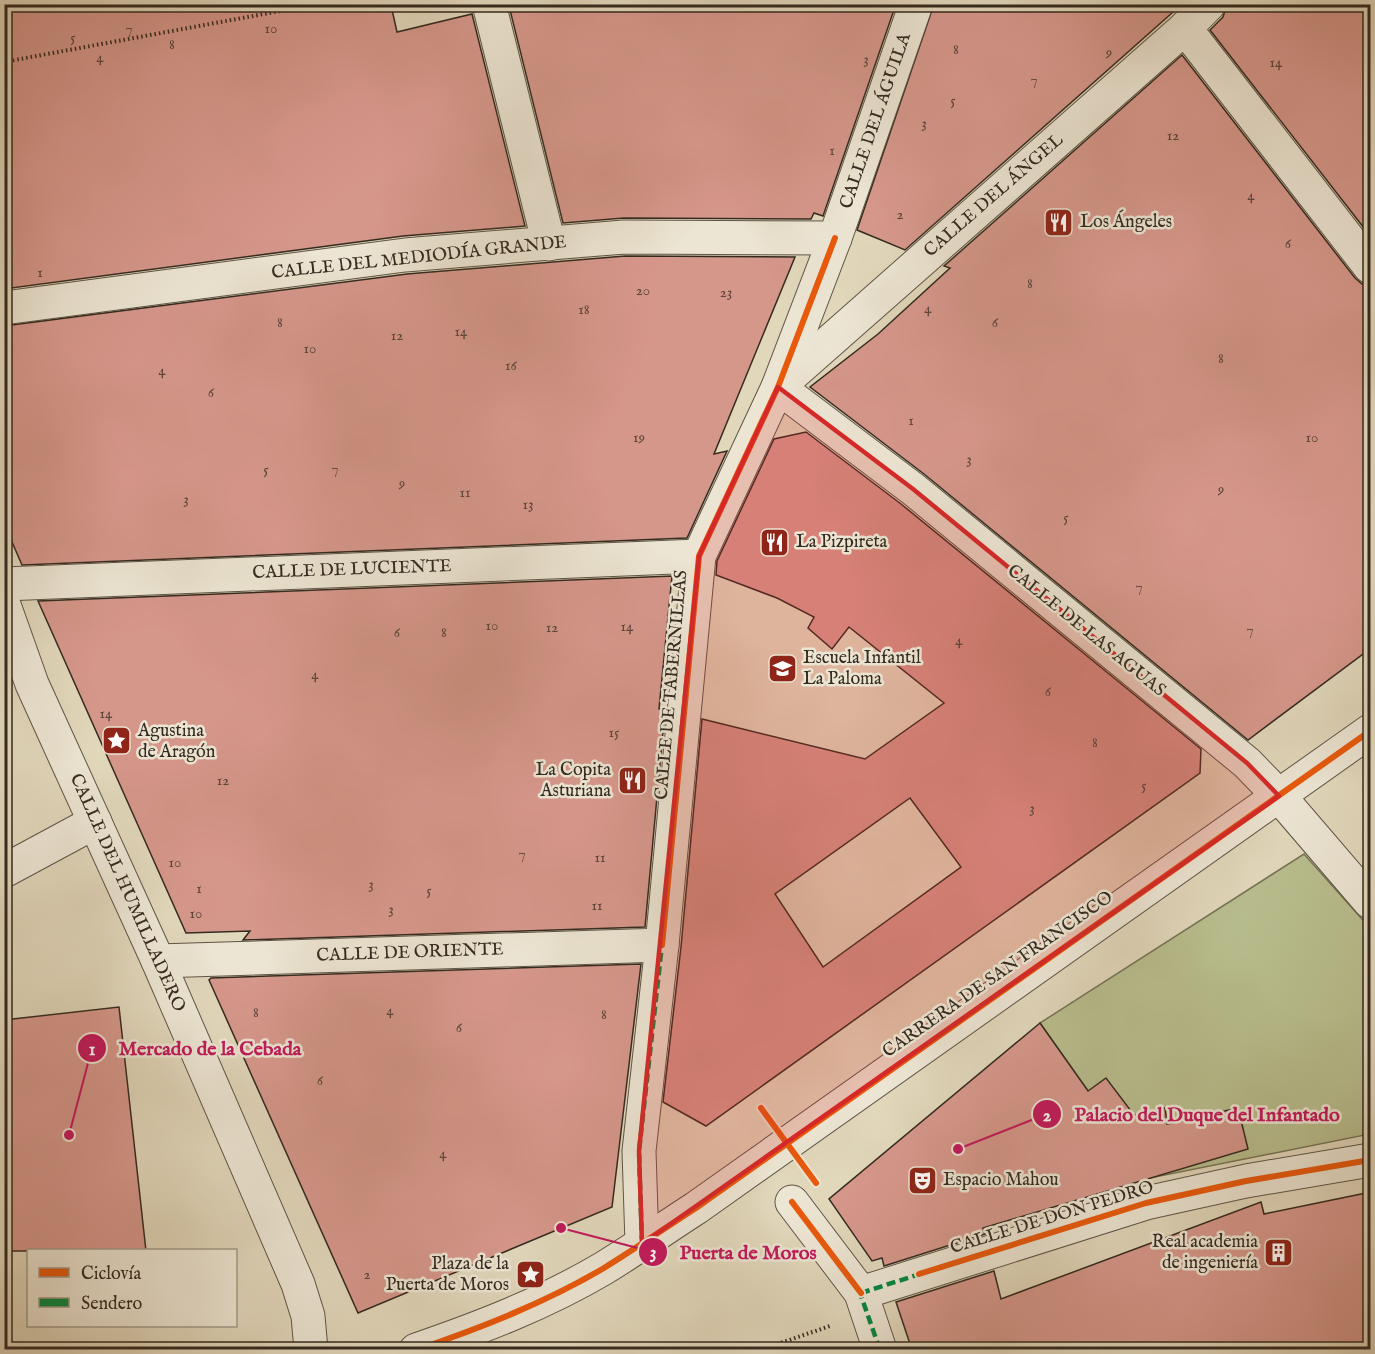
<svg xmlns="http://www.w3.org/2000/svg" width="1375" height="1354" font-family="'IM FELL English',serif">
	<style>
		.green { fill: #b8bd8d; stroke: #767456; stroke-width: 1.5 }
		.building { fill: #d6978b; stroke: #342a20; stroke-width: 1.5; fill-rule: evenodd }
		.lines { fill: none; stroke-linecap: round; stroke-linejoin: round }
		.pedestrian-casing { stroke: #5f5547; stroke-width: 35 }
		.minor-casing { stroke: #5f5547; stroke-width: 35 }
		.tertiary-casing { stroke: #5f5547; stroke-width: 35 }
		.path { stroke: #342a20; stroke-width: 4; stroke-dasharray: 1.5 3; stroke-linecap: butt }
		.pedestrian { stroke: #ece5d3; stroke-width: 33 }
		.minor { stroke: #ece5d3; stroke-width: 33 }
		.tertiary { stroke: #ece5d3; stroke-width: 33 }
		.quiet { stroke: #00873e; stroke-width: 4.5; stroke-dasharray: 9 4.5; stroke-linecap: butt }
		.cycleway-casing { stroke: #ece5d3; stroke-width: 10 }
		.cycleway { stroke: #e8590c; stroke-width: 6 }
		.marked { fill: #d62828; fill-opacity: 0.2; stroke: #d62828; stroke-width: 4.5; stroke-linejoin: round }
		.labels { text-anchor: middle; dominant-baseline: central; stroke-width: 5; stroke-linejoin: round; paint-order: stroke }
		.number-label { font-size: 15px; fill: #5c453b }
		.street-label { font-size: 18px; fill: #342a20; stroke: #ece5d3 }
		.poi-label { font-size: 18px; fill: #342a20; stroke: #ece5d3; text-anchor: start }
		.leader { fill: none; stroke: #c2185b; stroke-width: 2 }
		.callout-dot { fill: #c2185b; stroke: #ece5d3; stroke-width: 2 }
		.mark-label { font-size: 18px; text-anchor: middle; font-weight: bold; fill: #fff }
		.callout-label { font-size: 20px; text-anchor: middle; font-weight: bold; fill: #c2185b; stroke: #ece5d3; stroke-width: 5; stroke-linejoin: round; paint-order: stroke }
	</style>
	<rect width="100%" height="100%" fill="#e1d7bb"/>
	<filter id="stains"><feTurbulence type="fractalNoise" baseFrequency=".00333" numOctaves="4"/><feColorMatrix values="0 0 0 0 .2 0 0 0 0 .09 0 0 0 0 .02 0 0 0 .5 -.17"/></filter>
	<radialGradient id="worn" r=".72"><stop offset=".6" stop-color="#630" stop-opacity="0"/><stop offset="1" stop-color="#630" stop-opacity=".3"/></radialGradient>
	<polygon class="green" points="1304,854 1370,928 1370,1134 1150,1178 1040,1023"/>
	<g class="building">
		<polygon points="4,4 391,5 397,32 472,14 525,226 403,236 4,289"/>
		<polygon points="514,4 896,4 823,216 814,213 811,219 624,218 563,223 509,6"/>
		<polygon points="934,4 1182,4 905,250 857,230"/>
		<polygon points="1227,4 1371,4 1371,237 1210,30 1223,17"/>
		<polygon points="1182,55 1355,278 1362,284 1371,285 1371,648 1248,740 924,474 810,387 878,334 950,268 944,266"/>
		<polygon points="625,256 795,257 714,454 727,451 687,538 22,565 12,542 4,486 4,326 407,274"/>
		<path d="M806,432L901,504L1201,749L1200,773L706,1126L663,1102L681,947L702,719L865,759L944,703L849,627L832,649L808,628L814,617L777,598L716,575L717,561L774,439ZM910,798L961,867L823,967L775,894Z"/>
		<polygon points="672,576 659,709 665,710 645,927 243,940 250,931 186,933 38,601"/>
		<polygon points="641,964 612,1207 358,1313 209,980 211,978"/>
		<polygon points="119,1007 146,1251 4,1251 4,1020"/>
		<polygon points="1040,1023 1088,1091 1106,1078 1134,1115 1165,1108 1167,1124 1238,1108 1248,1149 983,1228 985,1234 884,1266 882,1258 872,1261 829,1199"/>
		<polygon points="1371,1192 1371,1350 912,1350 896,1302 994,1271 1001,1299 1261,1202 1264,1214"/>
	</g>
	<g class="lines">
		<defs>
			<g id="pedestrian">
				<polyline points="792,1202 861,1293 880,1350"/>
				<polyline points="642,1244 639,1151 662,945"/>
				<polyline points="861,1293 1146,1203 1246,1181 1370,1160"/>
			</g>
			<g id="minor">
				<polyline points="489,4 549,244"/>
				<polyline points="1209,4 1185,28 778,387 913,489 1247,763 1279,796 1370,902"/>
				<polyline points="1185,28 1370,267"/>
				<polyline points="4,308 405,255 624,237 835,238"/>
				<polyline points="4,584 699,556"/>
				<polyline points="4,605 32,684 158,961 298,1284 308,1316 311,1350"/>
				<polyline points="4,871 95,822"/>
				<polyline points="158,961 662,945 699,556 778,387 835,238 916,4"/>
			</g>
			<path id="tertiary" d="M416,1350C480,1328 545,1303 604,1268C635,1249 665,1228 696,1208L1370,731"/>
		</defs>
		<use href="#pedestrian" class="pedestrian-casing"/>
		<use href="#minor" class="minor-casing"/>
		<use href="#tertiary" class="tertiary-casing"/>
		<g class="path">
			<polyline points="4,62 318,4"/>
			<polyline points="760,1350 830,1326"/>
		</g>
		<use href="#pedestrian" class="pedestrian"/>
		<use href="#minor" class="minor"/>
		<use href="#tertiary" class="tertiary"/>
		<g class="quiet">
			<polyline points="642,1244 639,1151 662,945"/>
			<polyline points="859,1290 880,1350"/>
			<polyline points="861,1293 923,1273"/>
		</g>
		<defs>
			<g id="cycleway">
				<polyline points="662,945 699,556 778,387 835,238"/>
				<polyline points="761,1108 816,1183"/>
				<polyline points="792,1202 861,1293"/>
				<polyline points="919,1274 1146,1203 1246,1181 1370,1160"/>
				<path d="M416,1350C480,1328 545,1303 604,1268C635,1249 665,1228 696,1208L1370,731"/>
			</g>
		</defs>
		<use href="#cycleway" class="cycleway-casing"/>
		<use href="#cycleway" class="cycleway"/>
	</g>
	<path class="marked" d="M778,387L913,489L1247,763L1279,796L642,1244L639,1151L699,556Z"/>
	<defs>
		<symbol id="restaurant-square" viewBox="-11 -11 22 22"><rect x="-9" y="-9" width="18" height="18" rx="4" fill="#8f2418" stroke="#ece5d3"/><path d="M-5-6h1v4h1v-4h1v4h1v-4h1v5L-1.5 .5V6h-2V.5L-5-1ZM5-6V6H3V1.5H1.5Q1.5-4 5-6Z" fill="#fff"/></symbol>
		<symbol id="school-square" viewBox="-11 -11 22 22"><rect x="-9" y="-9" width="18" height="18" rx="4" fill="#8f2418" stroke="#ece5d3"/><path d="M0-5L7-2L0 1L-7-2ZM-4 1L0 2.5L4 1V4Q0 6-4 4Z" fill="#fff"/></symbol>
		<symbol id="sight-square" viewBox="-11 -11 22 22"><rect x="-9" y="-9" width="18" height="18" rx="4" fill="#8f2418" stroke="#ece5d3"/><path d="M0-6L1.8-2.2L6-1.7L2.9 1.2L3.7 5.4L0 3.3L-3.7 5.4L-2.9 1.2L-6-1.7L-1.8-2.2Z" fill="#fff"/></symbol>
		<symbol id="theatre-square" viewBox="-11 -11 22 22"><rect x="-9" y="-9" width="18" height="18" rx="4" fill="#8f2418" stroke="#ece5d3"/><path d="M-5-5.5Q0-4 5-5.5V0Q5 5 0 6Q-5 5-5 0ZM-3.3-2.5H-1v1.5H-3.3ZM1-2.5H3.3v1.5H1ZM-2.8 1Q0 5.5 2.8 1Z" fill="#fff"/></symbol>
		<symbol id="building-square" viewBox="-11 -11 22 22"><rect x="-9" y="-9" width="18" height="18" rx="4" fill="#8f2418" stroke="#ece5d3"/><path d="M-4-6H4V6H1V3H-1V6H-4ZM-2.5-4.3h1.7v1.8h-1.7ZM.8-4.3h1.7v1.8H.8ZM-2.5-1h1.7V.8h-1.7ZM.8-1h1.7V.8H.8Z" fill="#fff"/></symbol>
	</defs>
	<g fill-rule="evenodd">
		<use href="#restaurant-square" x="1042" y="206" width="33" height="33"/>
		<use href="#restaurant-square" x="758" y="526" width="33" height="33"/>
		<use href="#school-square" x="766" y="652" width="33" height="33"/>
		<use href="#sight-square" x="100" y="724" width="33" height="33"/>
		<use href="#restaurant-square" x="616" y="764" width="33" height="33"/>
		<use href="#theatre-square" x="906" y="1164" width="33" height="33"/>
		<use href="#building-square" x="1262" y="1236" width="33" height="33"/>
		<use href="#sight-square" x="514" y="1258" width="33" height="33"/>
	</g>
	<g class="labels">
		<g class="number-label">
			<text x="129" y="28">7</text>
			<text x="271" y="28">10</text>
			<text x="73" y="37">5</text>
			<text x="172" y="44">8</text>
			<text x="956" y="49">8</text>
			<text x="1109" y="52">9</text>
			<text x="100" y="57">4</text>
			<text x="866" y="59">3</text>
			<text x="1276" y="62">14</text>
			<text x="1034" y="79">7</text>
			<text x="953" y="100">5</text>
			<text x="924" y="123">3</text>
			<text x="1173" y="135">12</text>
			<text x="832" y="150">1</text>
			<text x="1251" y="195">4</text>
			<text x="900" y="214">2</text>
			<text x="1288" y="243">6</text>
			<text x="40" y="272">1</text>
			<text x="1030" y="283">8</text>
			<text x="643" y="290">20</text>
			<text x="726" y="292">23</text>
			<text x="928" y="308">4</text>
			<text x="584" y="309">18</text>
			<text x="280" y="322">8</text>
			<text x="995" y="322">6</text>
			<text x="461" y="331">14</text>
			<text x="397" y="335">12</text>
			<text x="310" y="348">10</text>
			<text x="1221" y="358">8</text>
			<text x="511" y="365">16</text>
			<text x="162" y="370">4</text>
			<text x="211" y="392">6</text>
			<text x="911" y="420">1</text>
			<text x="639" y="437">19</text>
			<text x="1312" y="437">10</text>
			<text x="969" y="459">3</text>
			<text x="335" y="468">7</text>
			<text x="266" y="469">5</text>
			<text x="402" y="483">9</text>
			<text x="1221" y="489">9</text>
			<text x="465" y="492">11</text>
			<text x="186" y="499">3</text>
			<text x="528" y="504">13</text>
			<text x="1066" y="517">5</text>
			<text x="1139" y="586">7</text>
			<text x="492" y="625">10</text>
			<text x="627" y="626">14</text>
			<text x="552" y="627">12</text>
			<text x="1250" y="629">7</text>
			<text x="397" y="632">6</text>
			<text x="444" y="632">8</text>
			<text x="959" y="640">4</text>
			<text x="315" y="674">4</text>
			<text x="1048" y="691">6</text>
			<text x="106" y="713">14</text>
			<text x="614" y="732">15</text>
			<text x="1095" y="742">8</text>
			<text x="223" y="780">12</text>
			<text x="1144" y="785">5</text>
			<text x="1032" y="808">3</text>
			<text x="522" y="853">7</text>
			<text x="600" y="857">11</text>
			<text x="175" y="862">10</text>
			<text x="371" y="884">3</text>
			<text x="199" y="888">1</text>
			<text x="429" y="890">5</text>
			<text x="597" y="905">11</text>
			<text x="391" y="909">3</text>
			<text x="196" y="913">10</text>
			<text x="390" y="1010">4</text>
			<text x="256" y="1012">8</text>
			<text x="604" y="1014">8</text>
			<text x="459" y="1027">6</text>
			<text x="320" y="1080">6</text>
			<text x="443" y="1153">4</text>
			<text x="367" y="1274">2</text>
		</g>
		<g class="street-label">
			<text transform="translate(876 121) rotate(-71)">CALLE DEL ÁGUILA</text>
			<text transform="translate(994 196) rotate(-41)">CALLE DEL ÁNGEL</text>
			<text transform="translate(419 258) rotate(-6)">CALLE DEL MEDIODÍA GRANDE</text>
			<text transform="translate(352 570) rotate(-2)">CALLE DE LUCIENTE</text>
			<text transform="translate(1086 631) rotate(39)">CALLE DE LAS AGUAS</text>
			<text transform="translate(672 685) rotate(-85)">CALLE DE TABERNILLAS</text>
			<text transform="translate(127 893) rotate(66)">CALLE DEL HUMILLADERO</text>
			<text transform="translate(410 953) rotate(-2)">CALLE DE ORIENTE</text>
			<text transform="translate(998 975) rotate(-35)">CARRERA DE SAN FRANCISCO</text>
			<text transform="translate(1052 1218) rotate(-17)">CALLE DE DON PEDRO</text>
		</g>
		<g class="poi-label">
			<text x="1080" y="222">Los Ángeles</text>
			<text x="796" y="542">La Pizpireta</text>
			<text x="803" y="658">Escuela Infantil<tspan x="803" dy="21">La Paloma</tspan></text>
			<text x="138" y="731">Agustina<tspan x="138" dy="21">de Aragón</tspan></text>
			<text x="611" y="770" text-anchor="end">La Copita<tspan x="611" dy="21">Asturiana</tspan></text>
			<text x="943" y="1180">Espacio Mahou</text>
			<text x="1258" y="1242" text-anchor="end">Real academia<tspan x="1258" dy="21">de ingeniería</tspan></text>
			<text x="509" y="1264" text-anchor="end">Plaza de la<tspan x="509" dy="21">Puerta de Moros</tspan></text>
		</g>
	</g>
	<path class="leader" d="M69 1135L92 1048M958 1149L1047 1114M561 1228L653 1252"/>
	<g class="callout-dot">
		<circle cx="69" cy="1135" r="6"/>
		<circle cx="958" cy="1149" r="6"/>
		<circle cx="561" cy="1228" r="6"/>
		<circle cx="92" cy="1048" r="15"/>
		<circle cx="1047" cy="1114" r="15"/>
		<circle cx="653" cy="1252" r="15"/>
	</g>
	<g class="mark-label">
		<text x="92" y="1055">1</text>
		<text x="1047" y="1121">2</text>
		<text x="653" y="1258">3</text>
	</g>
	<g class="callout-label">
		<text x="210" y="1055">Mercado de la Cebada</text>
		<text x="1207" y="1121">Palacio del Duque del Infantado</text>
		<text x="748" y="1259">Puerta de Moros</text>
	</g>
	<rect width="1375" height="1354" fill="none" stroke="#e1d7bb" stroke-width="24"/>
	<rect x="6" y="6" width="1363" height="1342" fill="none" stroke="#342a20" stroke-width="3"/>
	<rect x="12" y="12" width="1351" height="1330" fill="none" stroke="#342a20" stroke-width="1.5"/>
	<rect x="27" y="1249" width="210" height="78" fill="#ece5d3" stroke="#a29a8b" stroke-width="1.5"/>
	<rect x="39" y="1268" width="30" height="9" fill="#e8590c" stroke="#a29a8b" stroke-width="1.5"/>
	<text x="81" y="1279" font-size="18" fill="#342a20">Ciclovía</text>
	<rect x="39" y="1298" width="30" height="9" fill="#00873e" stroke="#a29a8b" stroke-width="1.5"/>
	<text x="81" y="1309" font-size="18" fill="#342a20">Sendero</text>
	<rect width="100%" height="100%" filter="url(#stains)"/>
	<rect width="100%" height="100%" fill="url(#worn)"/>
</svg>
